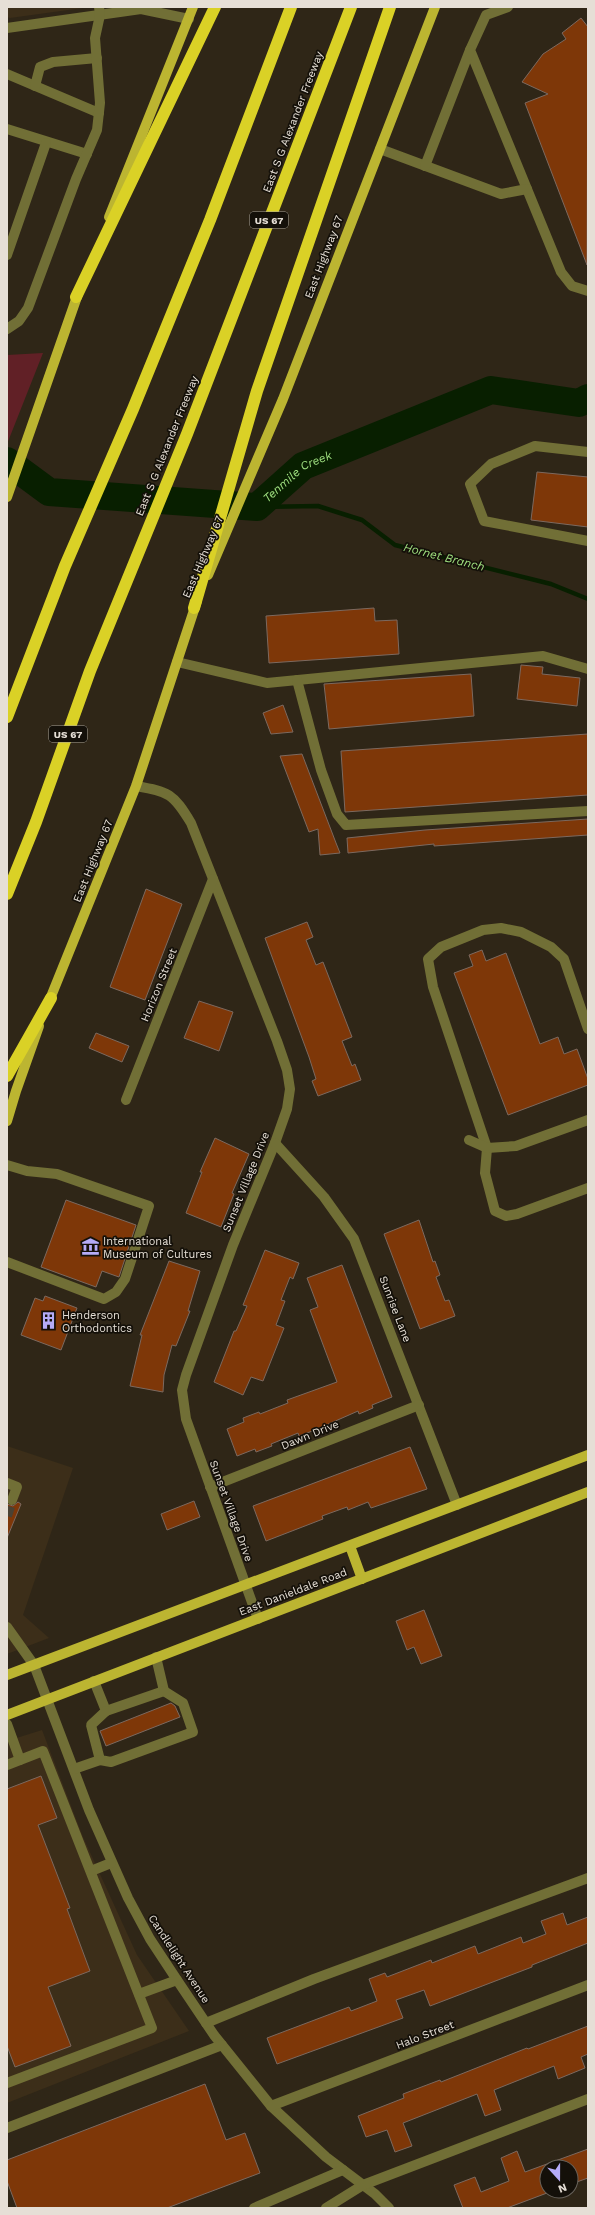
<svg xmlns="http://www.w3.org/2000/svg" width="595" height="2215" font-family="'Work Sans',sans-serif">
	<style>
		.built { fill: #3c2e19 }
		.green { fill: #612026 }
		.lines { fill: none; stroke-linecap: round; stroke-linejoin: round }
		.stream { stroke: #081f00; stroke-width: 4.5 }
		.river { stroke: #081f00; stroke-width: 28 }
		.building { fill: #7e3708; stroke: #7c695f }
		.minor-tunnel { stroke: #4a4234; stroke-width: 10; stroke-dasharray: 10 5; stroke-linecap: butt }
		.minor { stroke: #716f36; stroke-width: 10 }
		.major { stroke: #bcb531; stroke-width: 10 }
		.highway { stroke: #dad126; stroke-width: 12 }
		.labels { text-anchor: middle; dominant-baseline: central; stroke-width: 3.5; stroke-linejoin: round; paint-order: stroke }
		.shield { fill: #141009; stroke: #a7a198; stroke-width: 1 }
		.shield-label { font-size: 10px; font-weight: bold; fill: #e6dfd6 }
		.street-label { font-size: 11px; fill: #e6dfd6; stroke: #141009 }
		.poi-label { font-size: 11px; fill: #e6dfd6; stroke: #141009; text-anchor: start }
		.water-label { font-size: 12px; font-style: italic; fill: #9fdf7f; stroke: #141009 }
	</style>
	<rect width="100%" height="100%" fill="#2f2617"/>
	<g class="built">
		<polygon points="7,7 90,7 10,18 7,17"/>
		<polygon points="7,1446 73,1468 23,1615 49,1638 7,1654"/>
		<polygon points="42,1730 83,1837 137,1955 189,2031 7,2103 7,1741"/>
	</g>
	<polygon class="green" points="43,353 7,444 7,355"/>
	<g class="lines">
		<polyline class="stream" points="257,507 318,506 362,520 395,545 551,584 588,599"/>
		<path class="river" id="s1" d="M7,461L49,492L257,507L303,466L491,390L579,403L588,398"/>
	</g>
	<g class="building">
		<polygon points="581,18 588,27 587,265 525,103 548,94 522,82 543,54 566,39 562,33"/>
		<polygon points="537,472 588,477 588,527 531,520"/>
		<polygon points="374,608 375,621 397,620 399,654 269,663 266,616"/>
		<polygon points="521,665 543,667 542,674 580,678 577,706 517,699"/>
		<polygon points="471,674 474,716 329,729 324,684"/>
		<polygon points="283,705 293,732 271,734 263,713"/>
		<polygon points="588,734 588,795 345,812 341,751"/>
		<polygon points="302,754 336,843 340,853 320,855 318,829 309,832 280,756"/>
		<polygon points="588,819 588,835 434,846 434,844 348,853 347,838 425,830"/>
		<polygon points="146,889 182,904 145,1000 110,987"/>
		<polygon points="307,922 313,937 306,940 316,965 323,962 352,1037 342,1041 352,1066 355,1064 361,1080 318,1096 312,1081 316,1079 309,1057 265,938"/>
		<polygon points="482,950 486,961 506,953 540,1044 558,1037 564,1054 577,1049 588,1079 588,1085 508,1115 454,973 473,966 469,955"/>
		<polygon points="199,1001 233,1012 219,1051 184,1038"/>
		<polygon points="96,1033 129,1046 122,1062 89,1048"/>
		<polygon points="215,1138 249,1154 232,1193 234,1194 221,1227 186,1213 202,1172 200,1172"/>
		<polygon points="66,1200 136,1225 119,1277 102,1271 96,1287 41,1267"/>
		<polygon points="419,1220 433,1262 435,1261 440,1275 436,1277 445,1301 449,1300 455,1316 420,1329 384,1234"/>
		<polygon points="265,1250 299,1263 293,1279 290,1277 281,1300 285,1301 276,1325 284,1328 263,1381 251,1377 243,1395 214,1382 234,1331 236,1331 247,1306 243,1305"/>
		<polygon points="169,1261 200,1271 188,1311 190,1311 176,1346 172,1345 164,1375 163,1392 130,1386 142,1335 140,1335"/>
		<polygon points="342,1265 392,1397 372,1405 373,1408 359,1414 358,1411 315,1430 299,1436 298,1433 271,1444 272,1446 256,1452 255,1449 237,1456 227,1429 244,1422 243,1418 259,1412 260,1414 288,1403 287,1400 337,1382 310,1310 318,1307 307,1278"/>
		<polygon points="45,1296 77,1308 61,1350 21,1335 35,1298 43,1301"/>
		<polygon points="410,1447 427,1489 371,1508 368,1502 348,1510 347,1507 322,1516 323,1519 266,1541 253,1506"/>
		<polygon points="194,1501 200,1517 167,1530 161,1514"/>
		<polygon points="18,1502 21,1504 7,1538 7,1504 13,1506"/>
		<polygon points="424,1610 442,1656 421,1664 414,1647 407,1650 396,1621"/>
		<polygon points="171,1703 175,1706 180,1717 106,1746 100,1731"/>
		<polygon points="41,1776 57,1818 38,1825 70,1908 67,1909 90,1971 48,1987 71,2046 15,2067 7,2046 7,1789"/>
		<polygon points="563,1913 567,1925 588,1917 588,1943 532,1965 532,1967 430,2006 424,1990 396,2000 403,2018 277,2064 267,2038 349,2007 351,2011 377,2001 369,1979 385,1973 387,1977 431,1960 432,1963 475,1946 478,1954 521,1937 523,1943 546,1934 541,1921"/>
		<polygon points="588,2026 588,2054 581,2057 585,2068 558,2079 554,2066 494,2090 501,2110 485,2116 477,2094 403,2123 412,2146 395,2152 387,2130 366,2137 358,2116 404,2098 403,2094 440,2080 441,2082 527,2048 528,2049"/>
		<polygon points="205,2084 226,2140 245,2133 260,2173 167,2208 17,2208 7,2181 7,2160"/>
		<polygon points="588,2149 588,2178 571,2184 571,2167 547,2167 547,2193 507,2208 463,2208 454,2185 475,2177 481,2192 509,2181 501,2158 517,2151 525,2172"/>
	</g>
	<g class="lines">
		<polyline class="minor-tunnel" points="7,1516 12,1500"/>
		<g class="minor">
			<polyline points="508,7 486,15 470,50 561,272 572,286 588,291"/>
			<polyline points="7,28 141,9 189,19"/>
			<polyline points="7,74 99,113"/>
			<polyline points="35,86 40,67 53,62 97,58"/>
			<polyline points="7,129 87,154"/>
			<polyline points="380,149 501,194 527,189"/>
			<polyline points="425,166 470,50"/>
			<polyline points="7,255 46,143"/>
			<polyline points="7,329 19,321 28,308 76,179 97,130 100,103 95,38 100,15 99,7"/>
			<polyline points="588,452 535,446 491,464 470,484 484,521 588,541"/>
			<polyline points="177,662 267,683 543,656 588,669"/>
			<polyline points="297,680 321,770 337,814 346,825 588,811"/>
			<path d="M136,786C169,792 173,793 191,823L277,1041L287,1070L290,1089L287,1109L275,1143L233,1245L186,1375L182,1390L186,1419L258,1619"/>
			<polyline points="588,1029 564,959 551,947 521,932 501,928 483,930 441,947 428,959 433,987 487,1148 485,1173 495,1211 506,1216 517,1214 588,1188"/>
			<polyline points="126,1100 213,879"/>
			<polyline points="469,1140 487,1148 516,1146 588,1120"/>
			<polyline points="275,1143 324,1197 354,1239 457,1505"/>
			<polyline points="7,1165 27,1171 57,1174 149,1206 125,1279 116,1292 104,1299 7,1262"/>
			<polyline points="7,1483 17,1487 12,1500"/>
			<polyline points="210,1487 419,1405"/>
			<polyline points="7,1627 34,1665 89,1810 128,1898 150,1939 177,1980 214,2035 271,2106 326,2157 375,2194 389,2208"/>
			<polyline points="94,1681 106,1711 164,1691 156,1657"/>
			<polyline points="106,1711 91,1725 100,1760 111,1762 193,1732 183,1703 164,1691"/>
			<polyline points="7,1724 20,1760"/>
			<polyline points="7,1765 43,1751 152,2028 7,2083"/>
			<polyline points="74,1769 100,1760"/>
			<polyline points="91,1871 111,1863"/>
			<polyline points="139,1994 177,1980"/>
			<polyline points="206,2023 314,1979 588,1878"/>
			<polyline points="271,2106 588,1985"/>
			<polyline points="7,2128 222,2045"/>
			<polyline points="254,2208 343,2170"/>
			<polyline points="326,2208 363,2185 588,2099"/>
		</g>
		<g class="major">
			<polyline points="109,217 193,7"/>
			<polyline points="7,497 79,291"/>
			<polyline points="208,575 283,399 435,7"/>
			<polyline points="48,1004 136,786 197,601"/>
			<polyline points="7,1121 16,1091 39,1026"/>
			<polyline points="350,1546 362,1579"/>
			<polyline points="7,1675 588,1455"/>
			<polyline points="7,1715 588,1492"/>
		</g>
		<g class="highway">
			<polyline points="76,297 215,7"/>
			<polyline points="194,608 257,391 390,7"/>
			<polyline points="7,717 65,566 133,409 210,220 291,7"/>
			<polyline points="7,894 36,822 90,671 187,434 351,7"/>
			<polyline points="7,1076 51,998"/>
		</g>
	</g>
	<defs>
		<symbol id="museum-bare" viewBox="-9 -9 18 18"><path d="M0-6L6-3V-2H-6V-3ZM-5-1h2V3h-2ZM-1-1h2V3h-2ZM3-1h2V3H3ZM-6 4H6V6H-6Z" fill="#b5acf8" stroke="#141009" stroke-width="2.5" paint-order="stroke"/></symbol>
		<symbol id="building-bare" viewBox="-9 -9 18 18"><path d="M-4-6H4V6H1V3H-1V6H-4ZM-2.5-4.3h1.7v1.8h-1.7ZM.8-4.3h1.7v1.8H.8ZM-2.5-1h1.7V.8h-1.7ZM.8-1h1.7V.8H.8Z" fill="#b5acf8" stroke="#141009" stroke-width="2.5" paint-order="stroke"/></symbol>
	</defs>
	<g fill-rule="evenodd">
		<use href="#museum-bare" x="78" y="1234" width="25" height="25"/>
		<use href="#building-bare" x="36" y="1308" width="25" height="25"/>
	</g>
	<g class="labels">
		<g class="shield">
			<rect x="250" y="212" width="38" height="16" rx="3"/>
			<rect x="49" y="726" width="38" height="16" rx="3"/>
		</g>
		<g class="shield-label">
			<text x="269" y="220">US 67</text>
			<text x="68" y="734">US 67</text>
		</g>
		<g class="street-label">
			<text transform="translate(293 122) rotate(-69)">East S G Alexander Freeway</text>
			<text transform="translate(324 257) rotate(-69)">East Highway 67</text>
			<text transform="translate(167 446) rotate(-68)">East S G Alexander Freeway</text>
			<text transform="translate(203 557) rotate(-67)">East Highway 67</text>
			<text transform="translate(93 861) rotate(-68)">East Highway 67</text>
			<text transform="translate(159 985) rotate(-68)">Horizon Street</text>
			<text transform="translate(246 1182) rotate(-68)">Sunset Village Drive</text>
			<text transform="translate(395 1309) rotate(69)">Sunrise Lane</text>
			<text transform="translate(310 1435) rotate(-22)">Dawn Drive</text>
			<text transform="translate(231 1511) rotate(70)">Sunset Village Drive</text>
			<text transform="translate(293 1592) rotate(-21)">East Danieldale Road</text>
			<text transform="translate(179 1959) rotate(57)">Candlelight Avenue</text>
			<text transform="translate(425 2035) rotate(-21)">Halo Street</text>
		</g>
		<g class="poi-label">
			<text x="103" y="1241">International<tspan x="103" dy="13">Museum of Cultures</tspan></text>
			<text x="62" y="1315">Henderson<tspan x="62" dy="13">Orthodontics</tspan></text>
		</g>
		<g class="water-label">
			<text stroke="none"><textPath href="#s1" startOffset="312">Tenmile Creek</textPath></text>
			<text transform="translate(444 557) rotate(14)">Hornet Branch</text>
		</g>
	</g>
	<rect width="595" height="2215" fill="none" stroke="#e6dfd6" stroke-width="16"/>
	<g transform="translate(559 2179) rotate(159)"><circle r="19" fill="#141009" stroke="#68635b"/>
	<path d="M0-3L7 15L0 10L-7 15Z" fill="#b5acf8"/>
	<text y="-6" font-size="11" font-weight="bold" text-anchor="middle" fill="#e6dfd6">N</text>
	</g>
</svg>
